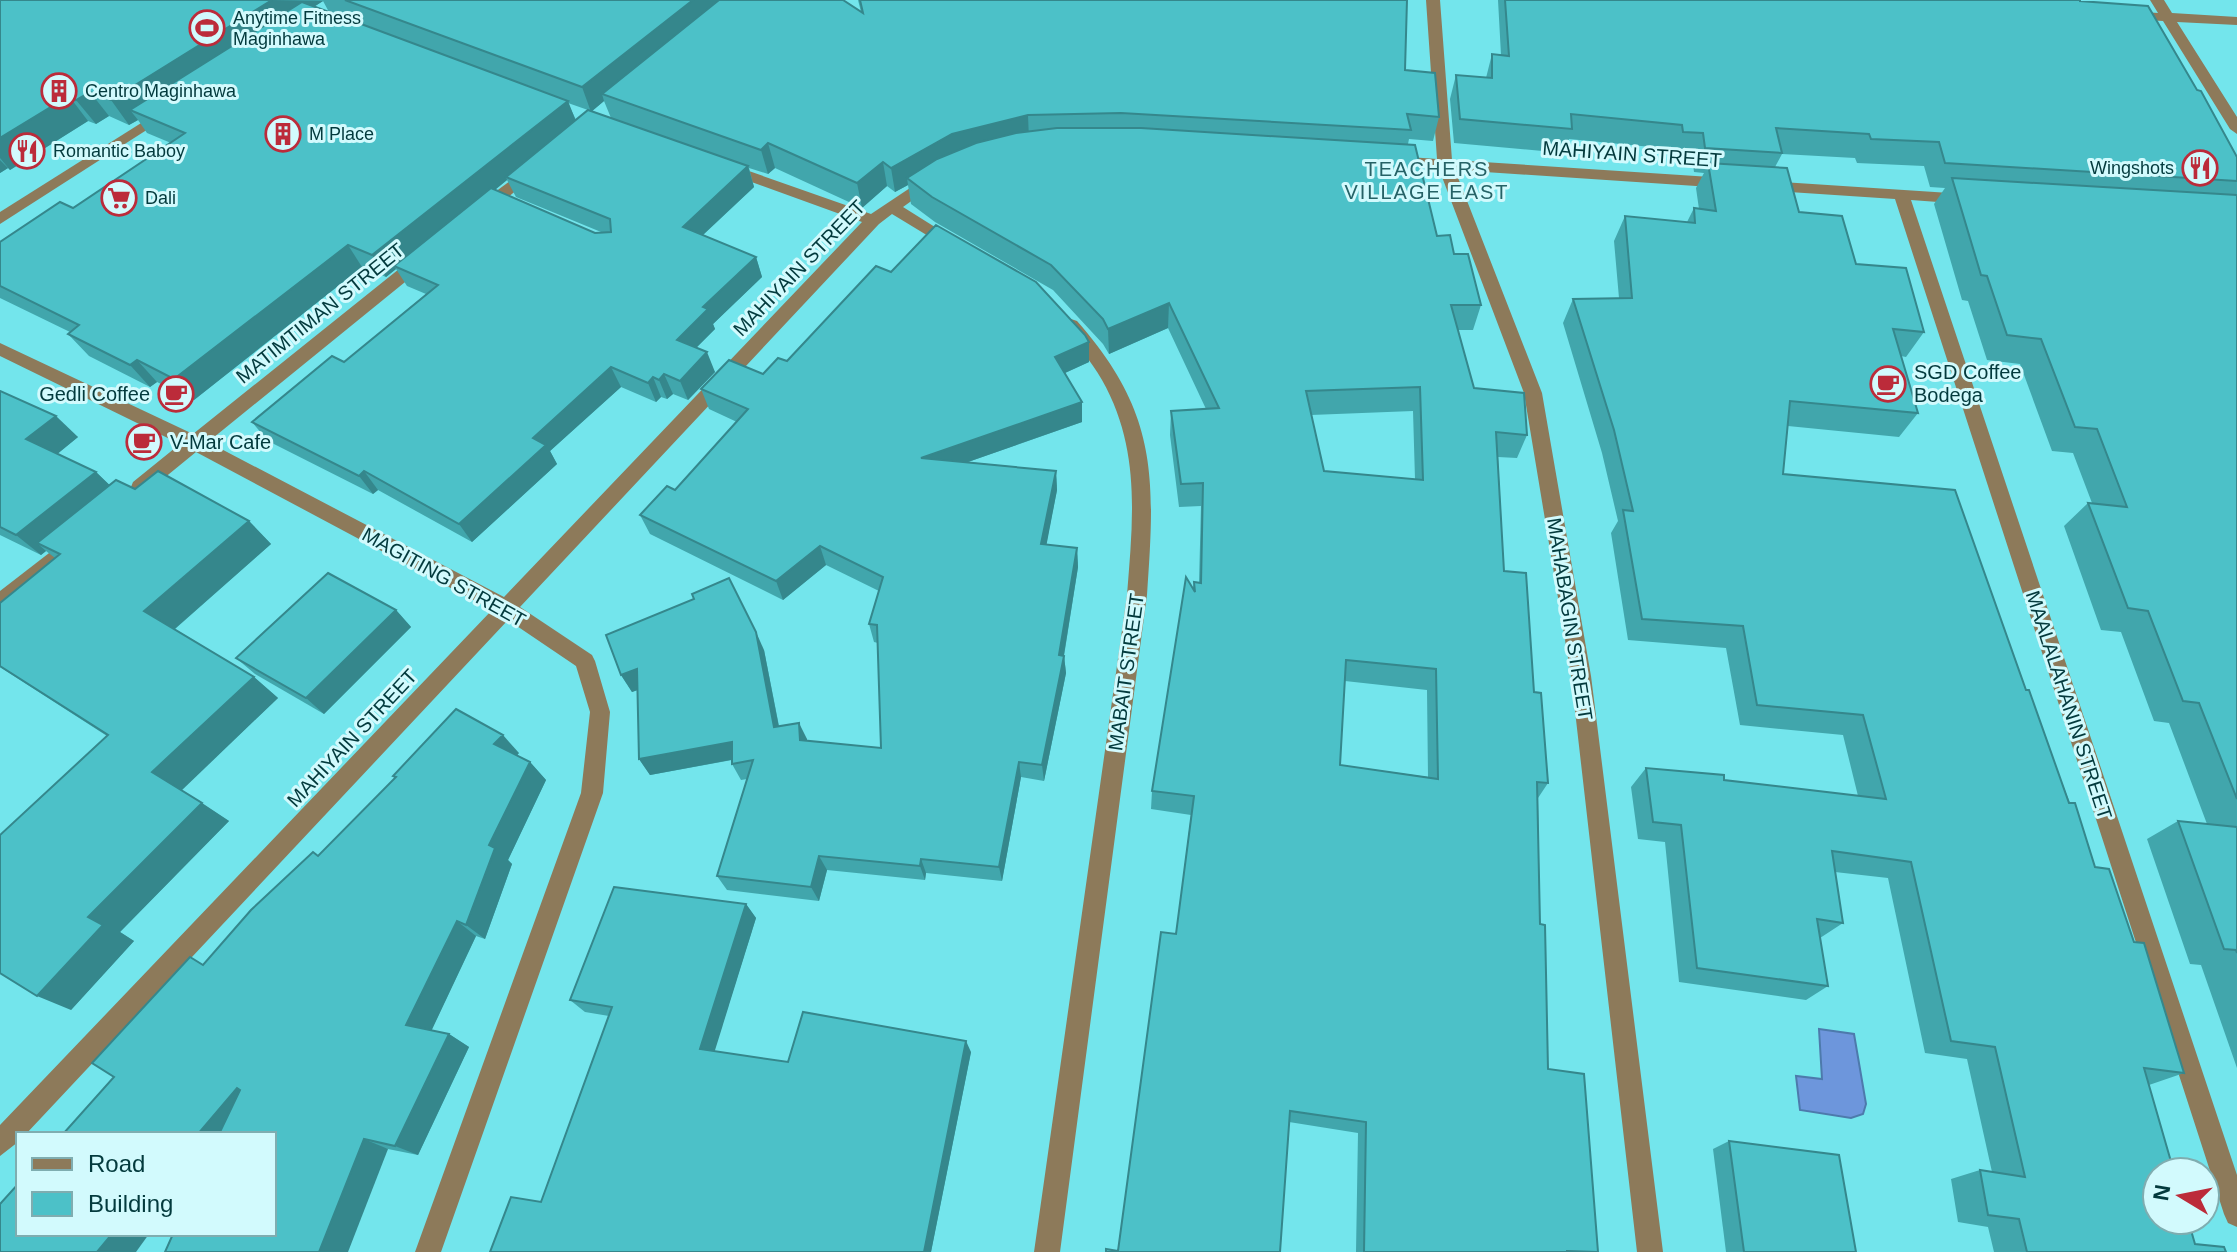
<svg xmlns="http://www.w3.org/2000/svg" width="2237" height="1252" font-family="Helvetica,sans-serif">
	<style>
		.water { fill: #6d96dc; stroke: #4d7aac; stroke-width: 2 }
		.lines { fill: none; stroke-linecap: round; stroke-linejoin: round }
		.minor { fill: #8d7a5a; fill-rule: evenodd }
		.wall { fill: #41a6ac; fill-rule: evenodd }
		.shaded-wall { fill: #35878c }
		.building { fill: #4cc1c8; stroke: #35878c; stroke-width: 2; fill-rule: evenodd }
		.labels { text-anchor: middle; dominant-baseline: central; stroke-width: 6; stroke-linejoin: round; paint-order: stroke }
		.far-poi-label { font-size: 18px; fill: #033a3d; stroke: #d2fafd; text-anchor: start }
		.street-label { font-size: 20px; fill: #033a3d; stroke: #d2fafd }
		.far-quarter-label { font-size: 20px; letter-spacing: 2px; fill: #256266; stroke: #d2fafd }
		.poi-label { font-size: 20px; fill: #033a3d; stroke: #d2fafd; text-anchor: start }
	</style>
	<rect width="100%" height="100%" fill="#73e5ec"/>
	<polygon class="water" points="1819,1029 1854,1034 1866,1104 1863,1114 1851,1118 1800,1110 1796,1076 1822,1079"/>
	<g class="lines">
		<g class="minor">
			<polygon points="1426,0 1440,0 1452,160 1726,178 1734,183 1726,188 1455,170 1542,393 1591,676 1663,1252 1637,1252 1571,676 1524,393 1439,169 1395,166 1387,161 1395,156 1437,159"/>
			<polygon points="2150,0 2164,0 2172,13 2237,17 2237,25 2177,22 2237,117 2237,134 2230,129 2163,21 2129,19 2122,15 2129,11 2158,13"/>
			<polygon points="165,108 170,109 170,115 0,224 0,212"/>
			<polygon points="726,163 871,214 925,178 935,178 935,184 903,207 962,244 954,249 948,248 892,214 879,224 520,607 592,655 595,661 610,712 603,793 441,1252 415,1252 581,793 590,712 576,666 508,620 26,1134 18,1134 18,1142 0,1156 0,1125 492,610 196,452 147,492 133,492 131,487 133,482 180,444 0,356 0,343 193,434 414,257 426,257 426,265 208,442 504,597 862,222 721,171 718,168"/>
			<polygon points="532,165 537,167 537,173 488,214 476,214 476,206"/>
			<polygon points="1766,181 1965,194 1973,199 1965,204 1911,200 2237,1175 2237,1227 2228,1223 2224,1214 1895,199 1761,190 1758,186"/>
			<path d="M1071,319L1077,321C1159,414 1155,479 1147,595L1060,1252H1034L1127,595C1133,519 1141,449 1102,380C1091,360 1075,344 1063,325Z"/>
			<polygon points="75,533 82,536 85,541 82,546 7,609 0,611 0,591"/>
		</g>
	</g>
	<g class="wall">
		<path d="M0,0H843L861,12L858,0H1407L1405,70L1439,117L1433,141L1409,139L1408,144L1437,236L1454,254L1481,305L1473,330H1458L1474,388L1527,435L1517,458L1498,457L1504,571L1534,692L1548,783L1538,798L1540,924L1548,1069L1598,1252H1356L1358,1133L1289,1122L1118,1251L1176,934L1191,815L1151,809L1152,791L1194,582L1199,583L1201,506L1179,507L1170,435L1171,411L1206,409L1168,328L1109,354L1103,344L1053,290L935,222L911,204L908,185L895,192L887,186L862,208L775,168L768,174L749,168L754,187L703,235L756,257L762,277L713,324L715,329L696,348L715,372L688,400L673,394L667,399L661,397L656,402L621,387L550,451L557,464L472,542L378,490L373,494L268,441L252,422L344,362L426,294L407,286L396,269L386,277L362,267L194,400L157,382L150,387L89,356L68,334L70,332L0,298V242L73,208L171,143L147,133L138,120L129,125L109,116L96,124L88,121L10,170L8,168L0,173ZM323,1L329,12L315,6ZM604,101L611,118L592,111ZM568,103L588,110L576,120ZM507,180L516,197L601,232L595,233L495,190ZM1413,411L1415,479L1324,471L1311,415ZM1345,681L1427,690L1428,777L1340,765Z"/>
		<polygon points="1498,0 2080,0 2237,157 2237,1068 2201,965 2190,964 2147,839 2178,821 2207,824 2169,723 2154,721 2121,632 2101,630 2064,526 2088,503 2092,503 2073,453 2052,451 2020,364 1987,360 1968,301 1962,300 1934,204 1945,188 1930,187 1924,166 1857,163 1855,158 1782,154 1775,167 1799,212 1856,264 1924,332 1906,357 1901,356 1918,413 1899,437 1788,426 1783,474 2026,690 2095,867 2134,942 2184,1073 2149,1085 2195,1244 2226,1252 1994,1252 1988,1227 1958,1222 1951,1179 1980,1170 1992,1172 1967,1059 1925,1053 1888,878 1835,872 1843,923 1820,938 1828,986 1806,1000 1679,982 1665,842 1638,839 1631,787 1646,768 1724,780 1858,796 1843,735 1740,725 1726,648 1628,640 1611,533 1618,521 1602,453 1563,323 1573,299 1619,298 1614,241 1625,216 1687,222 1694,208 1699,209 1696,188 1704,173 1694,172 1692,157 1673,156 1672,149 1569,139 1564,153 1454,143 1450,99 1456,75 1486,78 1492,54 1501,55"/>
		<polygon points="891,272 1089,342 1089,362 1065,373 1082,422 968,462 1056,471 1057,490 1046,545 1077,548 1078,567 1064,656 1066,673 1044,781 1021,777 1002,881 926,873 925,880 827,870 819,901 727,890 717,876 747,779 741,780 732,764 732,760 650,775 639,759 638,690 632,692 621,675 764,650 779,726 807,739 807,741 881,748 878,643 874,642 869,624 879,591 826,565 783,600 650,534 640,515 675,490 737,422 709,409 701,389 763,374 787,361"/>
		<polygon points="0,391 78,437 57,454 96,472 109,485 135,489 249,521 271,544 175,629 254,677 278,698 181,790 229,821 120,932 134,941 71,1010 107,736 0,667 0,603 55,558 46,551 41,555 0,535"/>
		<polygon points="396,610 411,627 324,714 255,674 236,658"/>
		<polygon points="519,753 517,755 530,762 546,780 508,860 512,864 485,939 476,936 431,1031 449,1034 469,1047 418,1155 388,1149 274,1134 114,1077 203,964 318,856"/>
		<polygon points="746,904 756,918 714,1051 788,1062 971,1052 931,1252 490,1252 541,1202 609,1016 585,1012 570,1000"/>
		<polygon points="1729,1141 1856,1252 1726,1252 1713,1149"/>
	</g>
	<g class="shaded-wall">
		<polygon points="272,0 323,1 144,116 130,110 138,120 129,125 111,100"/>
		<polygon points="693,0 731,0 602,94 604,101 591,112 582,87"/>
		<polygon points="90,92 109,116 96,124 76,100"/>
		<polygon points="69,96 88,121 10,170 0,158 0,138"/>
		<polygon points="568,101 577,124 506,177 507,180 398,268 394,266 396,269 386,277 372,255"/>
		<polygon points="1028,115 1029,140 907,178 908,185 895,192 891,168 952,134"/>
		<polygon points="768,143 775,168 768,174 761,150"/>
		<polygon points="0,160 8,168 0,173"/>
		<polygon points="883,162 887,186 862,208 857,183"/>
		<polygon points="748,166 754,187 690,247 683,227"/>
		<polygon points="348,245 362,267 194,400 174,379"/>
		<polygon points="756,257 762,277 713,324 715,329 685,359 677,340 703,307"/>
		<polygon points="1169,303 1168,328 1109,354 1108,329"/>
		<polygon points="1089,342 1089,362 1056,377 1055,357"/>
		<polygon points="707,352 715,372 688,400 680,381"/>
		<polygon points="137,360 157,382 150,387 130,365"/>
		<polygon points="611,367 621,387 550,451 557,464 472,542 459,524 533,438"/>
		<polygon points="664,374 673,394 667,399 659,380"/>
		<polygon points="653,377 661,397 656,402 648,383"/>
		<polygon points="1082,402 1082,422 925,477 921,458"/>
		<polygon points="56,416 78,437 50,460 26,439"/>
		<polygon points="364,471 378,490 373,494 359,476"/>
		<polygon points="1056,471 1057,490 1043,563 1041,544"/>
		<polygon points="96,472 118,493 37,543 46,551 41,555 16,535"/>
		<polygon points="249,521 271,544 170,633 144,611"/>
		<polygon points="820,546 826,565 783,600 776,581"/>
		<polygon points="1077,548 1078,567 1061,673 1059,655"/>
		<polygon points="396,610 411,627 324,714 306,698"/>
		<polygon points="756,632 764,650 782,743 774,727"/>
		<polygon points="1064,656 1066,673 1044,781 1042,765"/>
		<polygon points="637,669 648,686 632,692 621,675"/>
		<polygon points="254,677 278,698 180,792 152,772"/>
		<polygon points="799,723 807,739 807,756 800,740"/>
		<polygon points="503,735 519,753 511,763 494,744"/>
		<polygon points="732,742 741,758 650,775 639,759"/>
		<polygon points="530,762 546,780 508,860 512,864 485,939 466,925 489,845"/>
		<polygon points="1019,762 1021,777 1002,881 999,867"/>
		<polygon points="202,803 229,821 120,932 134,941 71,1010 37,996 88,917"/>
		<polygon points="819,856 827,870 819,901 811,887"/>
		<polygon points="921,859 926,873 925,880 920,866"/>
		<polygon points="746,904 756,918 712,1060 700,1049"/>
		<polygon points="457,921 476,936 428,1038 406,1025"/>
		<polygon points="449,1034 469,1047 418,1155 395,1146"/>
		<polygon points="966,1041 971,1052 931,1252 924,1252"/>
		<polygon points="237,1088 264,1099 235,1134 198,1134"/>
		<polygon points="364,1139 388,1149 348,1252 319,1252"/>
		<polygon points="112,1234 149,1234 136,1252 97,1252"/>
	</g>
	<g class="building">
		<polygon points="0,0 272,0 111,100 90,92 76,100 69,96 0,138"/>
		<polygon points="345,0 693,0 582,87"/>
		<polygon points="719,0 843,0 863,13 860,0 1407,0 1405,70 1435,73 1439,117 1407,114 1411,130 1121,113 1028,115 952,134 891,168 883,162 857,183 768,143 761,150 602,94"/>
		<polygon points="1505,0 2080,0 2080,1 2148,6 2197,90 2201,91 2237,157 2237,181 1945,163 1939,142 1871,139 1869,134 1776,128 1782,153 1705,148 1703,133 1683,132 1682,125 1571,114 1572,129 1460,119 1456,75 1492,78 1492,54 1509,56"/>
		<polygon points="302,2 568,101 372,255 348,245 174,379 137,360 130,365 68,334 79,325 0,286 0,242 60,202 73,208 185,133 130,110"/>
		<polygon points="588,110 748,166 683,227 756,257 703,307 708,309 677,340 707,352 680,381 664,374 659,380 653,377 648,383 611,367 533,438 546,445 459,524 364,471 359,476 252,422 332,356 344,362 438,285 394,266 491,188 595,233 611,232 610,219 506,177"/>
		<path d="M1057,128H1141L1415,145L1437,236L1450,235L1454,254H1468L1481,305H1451L1474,388L1524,393L1527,435L1496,432L1504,571L1526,573L1534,692L1541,693L1548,783L1537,782L1540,924L1545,925L1548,1069L1584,1074L1598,1252L1567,1251V1252H1364L1366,1122L1290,1111L1280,1252H1106V1249L1118,1251L1161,932L1176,934L1194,796L1152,791L1186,577L1195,592L1194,582L1201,583L1203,483L1181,484L1171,411L1219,408L1169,303L1108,329L1103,319L1051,265L932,197L907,178L937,159L976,143L1016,133ZM1420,387L1423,480L1324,471L1306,391ZM1346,660L1436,669L1438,779L1340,765Z"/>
		<polygon points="1708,163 1787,168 1799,212 1842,216 1856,264 1906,268 1924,332 1893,329 1918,413 1790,401 1783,474 1955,490 2026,690 2029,690 2069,803 2075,803 2095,867 2109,869 2134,942 2144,943 2184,1073 2144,1068 2174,1172 2157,1172 2157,1220 2188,1220 2195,1244 2224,1247 2226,1252 2027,1252 2019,1219 1988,1215 1980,1170 2025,1177 1995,1047 1951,1041 1911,862 1832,851 1843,923 1817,919 1828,986 1697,968 1681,825 1653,822 1646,768 1724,775 1724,780 1886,799 1863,715 1757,705 1743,626 1642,619 1623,510 1633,511 1614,430 1573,299 1632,298 1625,216 1695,223 1694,208 1716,211"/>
		<polygon points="1952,178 2237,195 2237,799 2199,703 2183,701 2148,611 2128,608 2088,503 2127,507 2097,429 2075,427 2041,339 2007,335 1987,276 1981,275"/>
		<polygon points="936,225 1036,282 1085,335 1089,342 1055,357 1082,402 921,458 1056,471 1041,544 1077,548 1059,655 1064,656 1042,765 1019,762 999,867 921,859 920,866 819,856 811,887 717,876 753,760 732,764 732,742 639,759 637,669 621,675 606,635 694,599 692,594 729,578 756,632 774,727 799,723 800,740 881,748 877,625 869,624 883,577 820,546 776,581 640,515 667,486 675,490 748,409 701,389 729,360 763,374 778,358 787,361 876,266 891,272"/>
		<polygon points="0,391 56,416 26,439 96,472 16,535 0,527"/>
		<polygon points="158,471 249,521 144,611 254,677 152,772 202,803 88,917 103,925 37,996 0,973 0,835 108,735 0,666 0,603 60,554 37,543 116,480 135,489"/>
		<polygon points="328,573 396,610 306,698 236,658"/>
		<polygon points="456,709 503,735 494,744 530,762 489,845 495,848 466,925 457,921 406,1025 449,1034 395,1146 364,1139 319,1252 165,1252 173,1234 274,1234 274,1134 219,1134 240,1090 237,1088 198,1134 63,1134 114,1077 92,1063 190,957 203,965 251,910 313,852 318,856 396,777 393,776"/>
		<polygon points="2178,821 2237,827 2237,953 2236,950 2224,949"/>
		<polygon points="614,887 746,904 700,1049 788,1062 803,1012 966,1041 924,1252 490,1252 511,1197 541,1202 612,1007 570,1000"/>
		<polygon points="1729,1141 1839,1155 1856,1252 1744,1252"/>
		<polygon points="18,1184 18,1234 112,1234 97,1252 0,1252 0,1204"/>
	</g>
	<defs>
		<symbol id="stadium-ring" viewBox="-11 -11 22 22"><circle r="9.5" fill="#d2fafd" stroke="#bc2b3a" stroke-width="1.5"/><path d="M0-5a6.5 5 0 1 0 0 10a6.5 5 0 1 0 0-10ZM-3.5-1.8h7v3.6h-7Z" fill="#bc2b3a"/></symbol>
		<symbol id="building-ring" viewBox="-11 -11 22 22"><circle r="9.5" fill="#d2fafd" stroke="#bc2b3a" stroke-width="1.5"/><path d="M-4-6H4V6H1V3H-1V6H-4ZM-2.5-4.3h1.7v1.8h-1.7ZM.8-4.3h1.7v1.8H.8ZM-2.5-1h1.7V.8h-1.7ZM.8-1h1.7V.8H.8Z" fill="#bc2b3a"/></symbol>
		<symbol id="restaurant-ring" viewBox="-11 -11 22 22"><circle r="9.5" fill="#d2fafd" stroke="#bc2b3a" stroke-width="1.5"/><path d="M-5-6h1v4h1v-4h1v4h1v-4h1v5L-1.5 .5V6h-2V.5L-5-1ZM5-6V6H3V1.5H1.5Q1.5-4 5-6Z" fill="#bc2b3a"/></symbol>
		<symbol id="supermarket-ring" viewBox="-11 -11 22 22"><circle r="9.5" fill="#d2fafd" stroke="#bc2b3a" stroke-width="1.5"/><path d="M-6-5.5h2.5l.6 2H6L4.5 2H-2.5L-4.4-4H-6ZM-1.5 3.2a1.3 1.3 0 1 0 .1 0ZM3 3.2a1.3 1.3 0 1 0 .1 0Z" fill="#bc2b3a"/></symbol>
		<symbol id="cafe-ring" viewBox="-11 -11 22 22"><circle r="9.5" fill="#d2fafd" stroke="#bc2b3a" stroke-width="1.5"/><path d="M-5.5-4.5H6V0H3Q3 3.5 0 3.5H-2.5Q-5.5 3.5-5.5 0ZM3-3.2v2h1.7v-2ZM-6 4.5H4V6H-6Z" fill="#bc2b3a"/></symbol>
	</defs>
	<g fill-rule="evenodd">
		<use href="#stadium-ring" x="187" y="8" width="40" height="40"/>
		<use href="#building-ring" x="39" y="71" width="40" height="40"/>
		<use href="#building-ring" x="263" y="114" width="40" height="40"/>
		<use href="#restaurant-ring" x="7" y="131" width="40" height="40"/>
		<use href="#restaurant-ring" x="2180" y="148" width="40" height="40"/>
		<use href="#supermarket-ring" x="99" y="178" width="40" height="40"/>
		<use href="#cafe-ring" x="1868" y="364" width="40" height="40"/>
		<use href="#cafe-ring" x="156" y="374" width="40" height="40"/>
		<use href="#cafe-ring" x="124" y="422" width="40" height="40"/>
	</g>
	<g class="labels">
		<g class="far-poi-label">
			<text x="233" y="18">Anytime Fitness<tspan x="233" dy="21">Maginhawa</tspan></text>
			<text x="85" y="91">Centro Maginhawa</text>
			<text x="309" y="134">M Place</text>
			<text x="53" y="151">Romantic Baboy</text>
			<text x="2174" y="168" text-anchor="end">Wingshots</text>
			<text x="145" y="198">Dali</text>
		</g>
		<g class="street-label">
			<text transform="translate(1632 154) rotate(4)">MAHIYAIN STREET</text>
			<text transform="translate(799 268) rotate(-46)">MAHIYAIN STREET</text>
			<text transform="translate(320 313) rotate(-39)">MATIMTIMAN STREET</text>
			<text transform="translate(444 577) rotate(29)">MAGITING STREET</text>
			<text transform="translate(1570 619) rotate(81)">MAHABAGIN STREET</text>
			<text transform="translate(1126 672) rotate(-82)">MABAIT STREET</text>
			<text transform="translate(2069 705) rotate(72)">MAALALAHANIN STREET</text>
			<text transform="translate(352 738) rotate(-47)">MAHIYAIN STREET</text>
		</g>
		<g class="far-quarter-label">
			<text x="1427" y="169">TEACHERS<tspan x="1427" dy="23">VILLAGE EAST</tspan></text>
		</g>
		<g class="poi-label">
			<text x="1914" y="372">SGD Coffee<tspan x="1914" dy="23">Bodega</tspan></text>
			<text x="150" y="394" text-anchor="end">Gedli Coffee</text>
			<text x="170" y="442">V-Mar Cafe</text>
		</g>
	</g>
	<rect x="16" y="1132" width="260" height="104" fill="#d2fafd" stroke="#7fadb0" stroke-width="2"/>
	<rect x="32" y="1158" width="40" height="12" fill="#8d7a5a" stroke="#7fadb0" stroke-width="2"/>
	<text x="88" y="1172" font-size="24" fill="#033a3d">Road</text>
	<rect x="32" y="1192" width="40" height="24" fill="#4cc1c8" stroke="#7fadb0" stroke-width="2"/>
	<text x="88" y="1212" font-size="24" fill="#033a3d">Building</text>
	<g transform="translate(2181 1196) rotate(280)"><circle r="38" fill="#d2fafd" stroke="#7fadb0" stroke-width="2"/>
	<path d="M0-6L14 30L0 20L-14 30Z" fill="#bc2b3a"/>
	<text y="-12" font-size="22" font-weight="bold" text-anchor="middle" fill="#033a3d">N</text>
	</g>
</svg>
